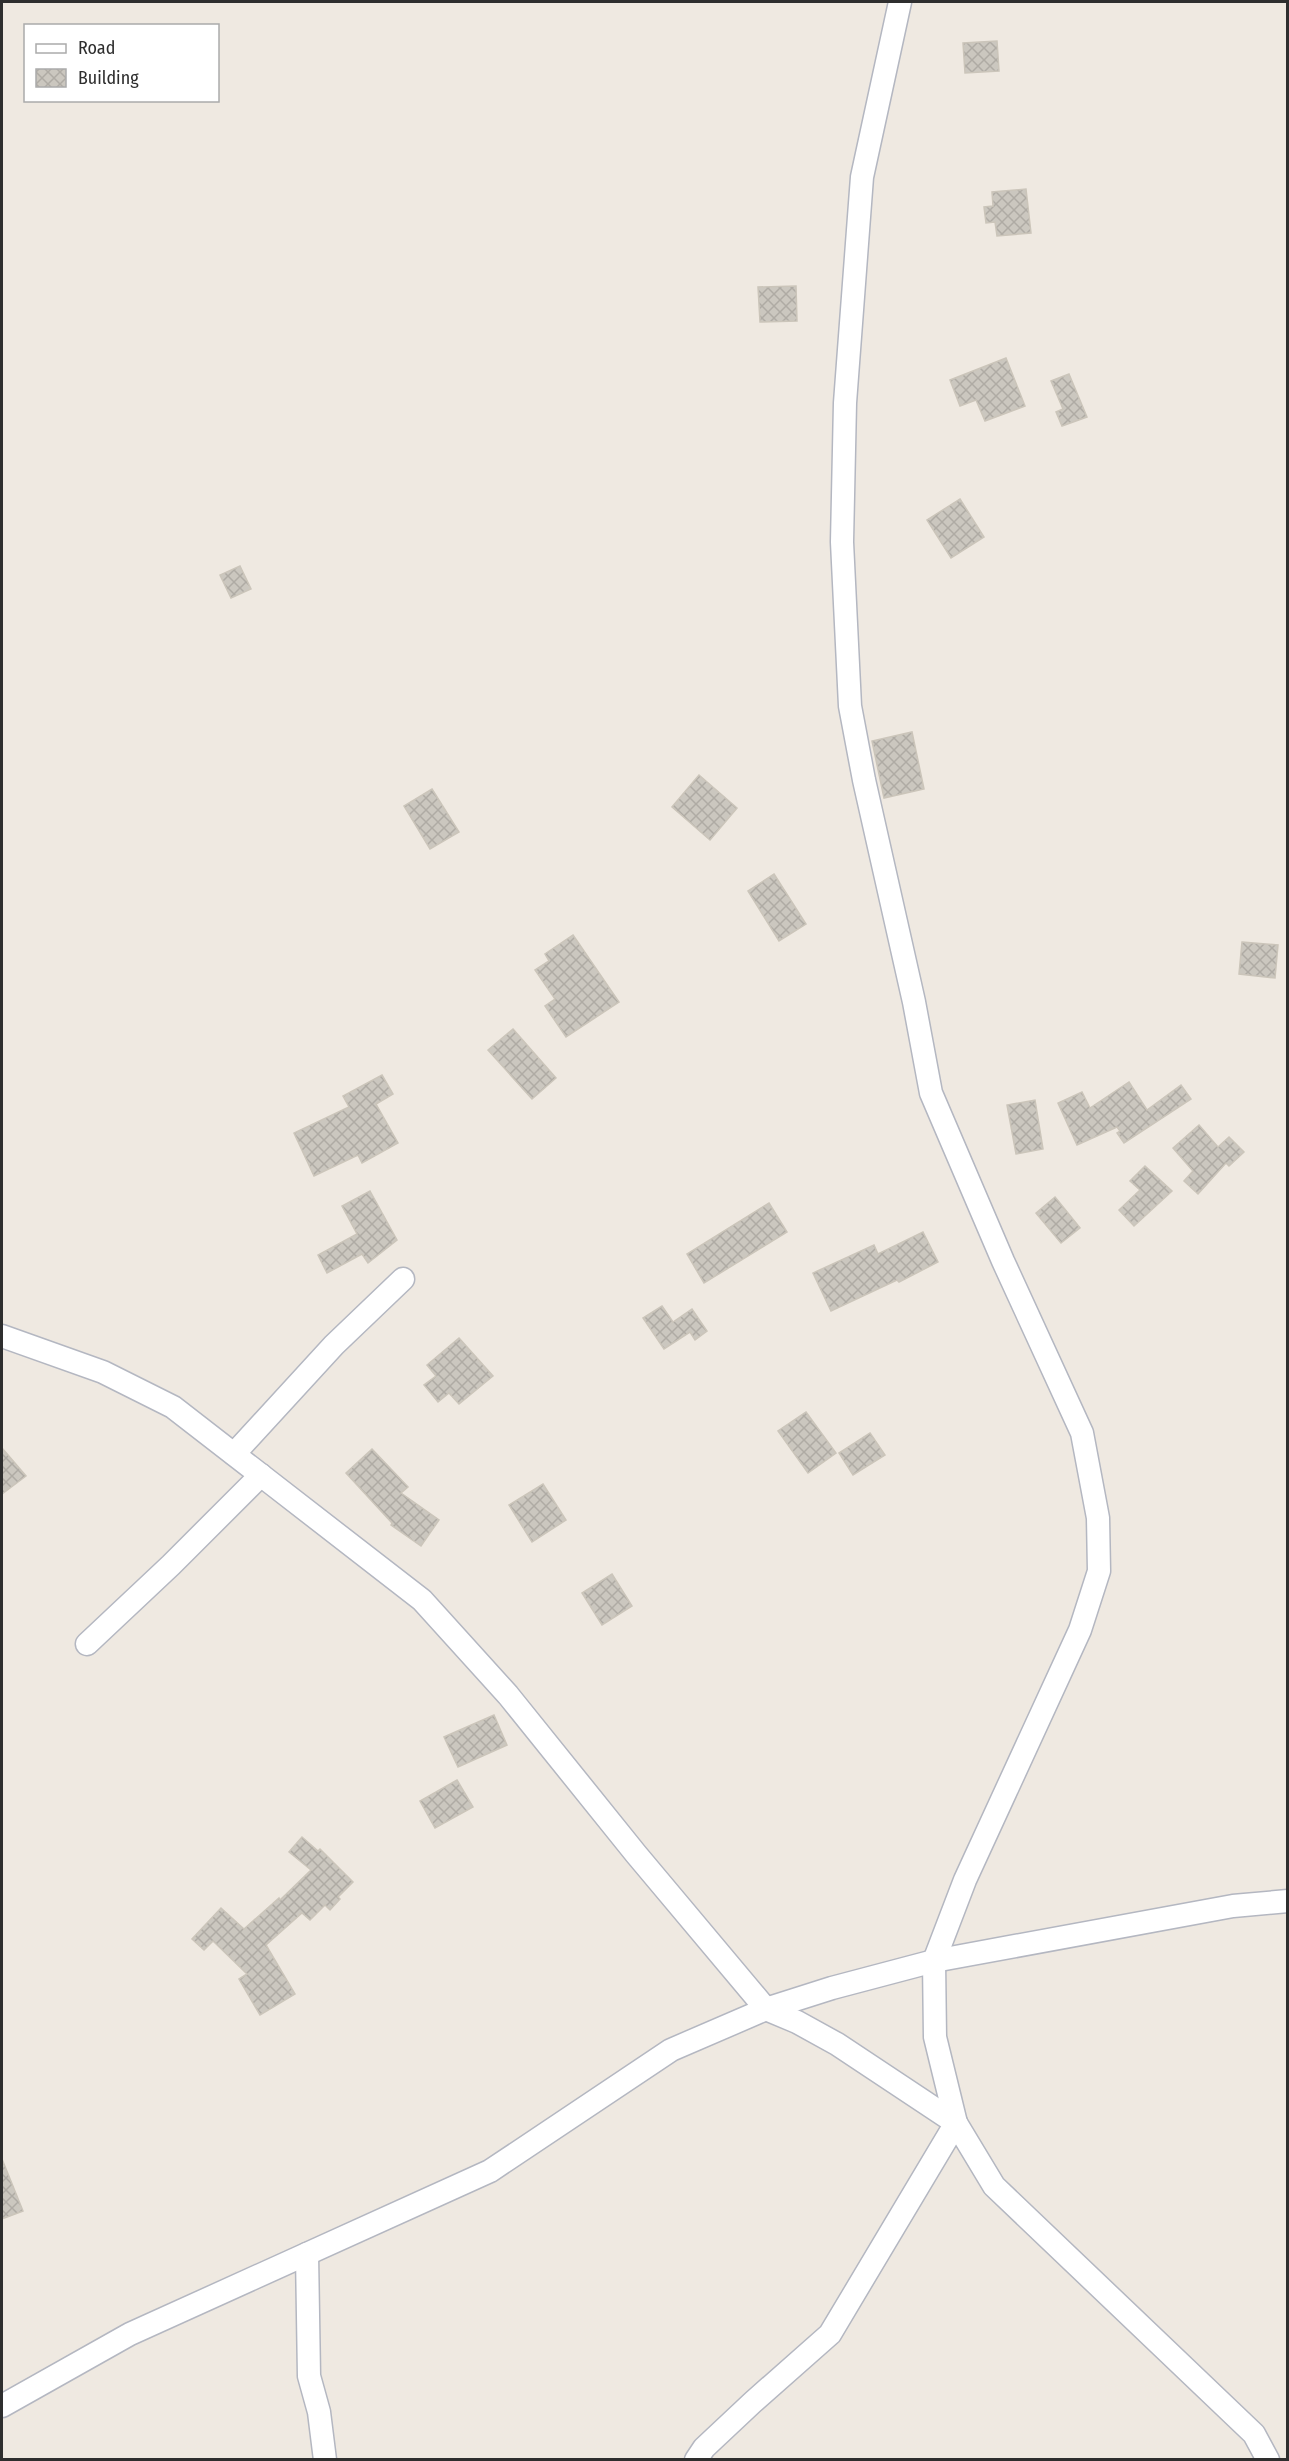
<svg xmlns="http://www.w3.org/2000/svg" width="1289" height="2461" font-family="'Fira Sans Condensed',sans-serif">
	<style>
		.building { fill: url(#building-cross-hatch); stroke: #cbc5ba; stroke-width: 1.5 }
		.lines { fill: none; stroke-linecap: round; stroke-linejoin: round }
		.minor-casing { stroke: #b4b7c1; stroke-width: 25 }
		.minor { stroke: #fff; stroke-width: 22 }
	</style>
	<defs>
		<pattern id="building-cross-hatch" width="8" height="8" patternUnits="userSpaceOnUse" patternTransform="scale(1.5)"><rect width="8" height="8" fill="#cbc7bf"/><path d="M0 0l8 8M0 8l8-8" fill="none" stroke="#afaba4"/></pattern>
	</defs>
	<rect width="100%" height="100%" fill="#efe9e1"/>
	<g class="building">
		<polygon points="997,41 999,71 965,73 963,43"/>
		<polygon points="1026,189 1031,233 997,236 995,222 986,223 984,207 993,206 992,192"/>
		<polygon points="796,286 797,321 760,322 758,287"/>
		<polygon points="1006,358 1025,406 985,421 976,400 960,406 950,380"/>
		<polygon points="1069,374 1087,417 1062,426 1056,412 1063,409 1051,381"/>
		<polygon points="960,499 984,537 951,558 927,520"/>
		<polygon points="240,566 251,589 231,598 220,575"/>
		<polygon points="912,732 924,789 884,798 872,741"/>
		<polygon points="699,775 737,808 710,840 672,807"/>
		<polygon points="432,789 459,832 430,849 404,806"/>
		<polygon points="774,874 806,924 779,941 748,891"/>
		<polygon points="573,935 619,1002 566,1037 545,1006 555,999 535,970 549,961 545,954"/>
		<polygon points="1242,942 1278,945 1275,978 1239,974"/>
		<polygon points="513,1029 556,1078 532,1099 488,1050"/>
		<polygon points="382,1075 393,1094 376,1104 398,1143 362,1163 358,1155 314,1176 294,1133 349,1107 343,1096"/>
		<polygon points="1129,1082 1147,1110 1181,1085 1191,1099 1124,1143 1117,1133 1120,1131 1117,1127 1077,1145 1058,1103 1082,1092 1090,1108"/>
		<polygon points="1035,1100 1043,1149 1016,1154 1007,1105"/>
		<polygon points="1199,1125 1218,1147 1229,1137 1244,1152 1229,1166 1226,1163 1198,1194 1184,1181 1193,1171 1173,1148"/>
		<polygon points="1145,1166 1172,1191 1134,1226 1119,1210 1140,1190 1130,1181"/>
		<polygon points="370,1191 397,1240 368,1263 362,1254 327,1273 318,1255 357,1234 342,1206"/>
		<polygon points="1055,1197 1080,1228 1061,1243 1036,1213"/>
		<polygon points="769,1203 787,1232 704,1283 687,1254"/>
		<polygon points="923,1232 938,1262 899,1282 897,1280 831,1311 813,1273 874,1245 878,1254"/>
		<polygon points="662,1306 673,1322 692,1309 707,1331 695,1340 690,1332 664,1349 643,1318"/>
		<polygon points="459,1338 493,1376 459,1404 449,1393 438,1402 424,1385 436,1376 427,1365"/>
		<polygon points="806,1412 836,1453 808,1473 778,1431"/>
		<polygon points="870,1433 885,1455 853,1475 839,1453"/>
		<polygon points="2,1448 26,1476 2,1494"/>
		<polygon points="372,1449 408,1487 401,1493 439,1520 421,1546 391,1525 392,1523 346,1473"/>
		<polygon points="543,1484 566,1520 532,1542 509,1505"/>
		<polygon points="612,1574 632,1606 602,1625 582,1593"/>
		<polygon points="494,1715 507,1745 458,1767 444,1737"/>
		<polygon points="457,1780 473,1807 435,1828 420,1801"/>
		<polygon points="302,1837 318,1851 320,1849 353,1882 338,1897 340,1899 330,1910 325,1905 310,1920 302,1913 266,1945 295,1994 260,2015 239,1979 247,1974 213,1941 204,1950 192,1939 221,1908 244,1929 279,1898 280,1900 311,1870 289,1852"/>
		<polygon points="2,2159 23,2211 2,2219"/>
	</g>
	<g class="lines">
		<defs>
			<g id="minor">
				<polyline points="900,2 862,177 845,403 842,542 850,706 864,780 914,1002 931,1093 1003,1261 1082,1433 1098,1518 1099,1571 1080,1630 965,1880 934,1961 935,2037 956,2123 994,2186 1254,2434 1268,2460"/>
				<polyline points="2,1336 103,1372 173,1407 422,1600 508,1695 636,1854 766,2009 797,2022 837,2044 956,2123"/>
				<polyline points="234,1454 334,1345 403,1279"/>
				<polyline points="87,1644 171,1565 261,1475"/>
				<polyline points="307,2254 309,2376 319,2412 325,2460"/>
				<polyline points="2,2406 130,2334 490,2171 671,2050 766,2009 832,1988 934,1961 1233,1906 1288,1901"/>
				<polyline points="696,2460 704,2448 753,2402 830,2334 956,2123"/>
			</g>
		</defs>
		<use href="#minor" class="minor-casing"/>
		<use href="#minor" class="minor"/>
	</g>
	<rect width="1289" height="2461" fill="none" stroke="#2e2e2e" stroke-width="6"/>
	<rect x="24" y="24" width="195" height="78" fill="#ffffff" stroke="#ababab" stroke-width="1.5"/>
	<rect x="36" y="44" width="30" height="9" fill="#ffffff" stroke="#ababab" stroke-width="1.5"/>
	<text x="78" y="54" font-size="18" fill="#2e2e2e">Road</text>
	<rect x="36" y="69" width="30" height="18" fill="url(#building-cross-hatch)" stroke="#ababab" stroke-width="1.5"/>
	<text x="78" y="84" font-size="18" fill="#2e2e2e">Building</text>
</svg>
